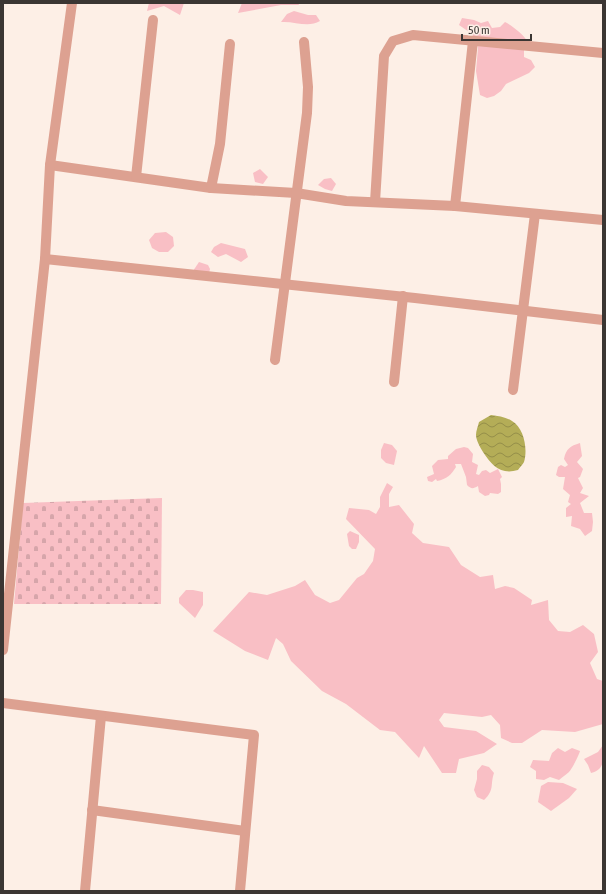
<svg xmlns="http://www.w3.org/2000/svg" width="606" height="894" font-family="'Asap Condensed',sans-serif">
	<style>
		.green { fill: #f9bfc5 }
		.cemetery { fill: url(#cemetery-stones) }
		.water { fill: url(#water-waves) }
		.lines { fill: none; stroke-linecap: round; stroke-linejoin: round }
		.street { stroke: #dda191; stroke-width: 10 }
	</style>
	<defs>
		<pattern id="cemetery-stones" width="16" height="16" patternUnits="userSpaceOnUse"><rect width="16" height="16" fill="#f9bfc5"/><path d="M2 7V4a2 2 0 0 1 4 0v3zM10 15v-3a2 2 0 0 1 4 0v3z" fill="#d6a5aa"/></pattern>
		<pattern id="water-waves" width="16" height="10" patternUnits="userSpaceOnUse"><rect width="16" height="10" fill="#b4ad57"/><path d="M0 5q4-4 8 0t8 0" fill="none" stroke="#948e49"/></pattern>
	</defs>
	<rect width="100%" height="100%" fill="#fdefe6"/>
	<g class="green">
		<polygon points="149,3 184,3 180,15 164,6 147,11"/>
		<polygon points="242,3 298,3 299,5 281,5 238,13"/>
		<path d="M294,11L308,15H316L320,21C308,28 295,21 281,22L287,14Z"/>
		<path d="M462,18L474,20L481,23L488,21L492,28L500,27L505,22C513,26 524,35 528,42L524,49V57L531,60L535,67L529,73L506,84L501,91L494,96L487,98L480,95L476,71L478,48L476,41L472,34L459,25Z"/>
		<polygon points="260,169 268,177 263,184 255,182 253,173"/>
		<polygon points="331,178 336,184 332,191 325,189 318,185 324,179"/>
		<polygon points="166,232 173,237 174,246 168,252 159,252 152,248 149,240 155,233"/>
		<polygon points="221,243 245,249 248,257 241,262 226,254 218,257 211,252 214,247"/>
		<polygon points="199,262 208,265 210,269 209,273 193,271"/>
		<polygon points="384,443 392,445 397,451 394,465 386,463 381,458 381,450"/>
		<path d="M580,443L582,456L577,462L583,469L580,477L578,478L583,488L580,493L589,496L580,503L584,513H592L593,522L592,531L585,536L580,529L571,526L572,516L566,517V508L571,504L568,502L570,495L563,489L565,477H559L556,475L558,467L561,465L565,467L568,465L564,459C566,449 570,446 580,443Z"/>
		<path d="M464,447L468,448L473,454L472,462L478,465L476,474L479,475L482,471L486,470L490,473L498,469L502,477L500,479L501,484V492L498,494L490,493L489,495L485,496L479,492L478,486C473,489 471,489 467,485L466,477L461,464H455L456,467C451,475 447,479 437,481L436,479L432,482L428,481L427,477L434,474L432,466L438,460L448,459V456L456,449Z"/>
		<polygon points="387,483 393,487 389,494 389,507 399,505 414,524 412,533 423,543 449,547 461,565 480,577 493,575 495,589 505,586 514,588 532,600 531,605 548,600 549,620 558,631 570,632 583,625 594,634 598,652 590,663 597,679 603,681 603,724 575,732 542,730 522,743 512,743 501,738 500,725 491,715 482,717 444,713 439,720 444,727 476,731 497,744 484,753 459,759 456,773 442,773 424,746 419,758 395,732 380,730 346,704 322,691 291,661 283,644 276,638 268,660 245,651 213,631 249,592 267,595 295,586 305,580 315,595 330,603 339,600 357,578 364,574 373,561 375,549 346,519 349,508 369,510 376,514 380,507 380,497"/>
		<polygon points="350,531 359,535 359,542 356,549 352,549 349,546 347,534"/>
		<polygon points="186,590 193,590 203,592 203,605 195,618 179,603 179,598"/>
		<path d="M603,745C603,758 606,769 591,773L588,765L584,759L598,752Z"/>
		<path d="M558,748L565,752L572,748L580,751C579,755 572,769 569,772C566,775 562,777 559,780L550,777L544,780L536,779V771L530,767L533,760L549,761L552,753Z"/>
		<path d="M482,765L489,767L494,773C490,784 495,790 484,800L477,797L474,790L477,779V771Z"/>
		<polygon points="548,782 563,783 577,789 569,798 551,811 538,802 541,786"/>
	</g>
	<polygon class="cemetery" points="162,498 161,604 14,604 23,503"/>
	<path class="water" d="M491,415C498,416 506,417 512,421C524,428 528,449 524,462C523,464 520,467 518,470C501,475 492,466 483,452C480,447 476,440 476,435C476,431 478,426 479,422Z"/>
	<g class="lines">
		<g class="street">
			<polyline points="50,165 211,188 296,193 346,201 455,206 603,220"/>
			<polyline points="136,177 153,20"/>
			<polyline points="211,188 220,144 230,44"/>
			<polyline points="375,202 384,56 393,41 413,35 603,53"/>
			<polyline points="455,206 473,41"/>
			<polyline points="45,259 415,298 603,320"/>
			<polyline points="275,360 307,113 308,87 304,42"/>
			<polyline points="394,382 403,296"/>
			<polyline points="513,390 535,214"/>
			<polyline points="3,650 45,259 50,165 72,3"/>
			<polyline points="3,703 254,735 240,891"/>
			<polyline points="92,810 245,831"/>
			<polyline points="85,891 101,716"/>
		</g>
	</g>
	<rect width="606" height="894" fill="none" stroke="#3b3633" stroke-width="8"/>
	<path d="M462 34v6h69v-6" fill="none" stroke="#3b3633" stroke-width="2"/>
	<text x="468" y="34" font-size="12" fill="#3b3633" stroke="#fdefe6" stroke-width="3" paint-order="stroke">50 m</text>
</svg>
